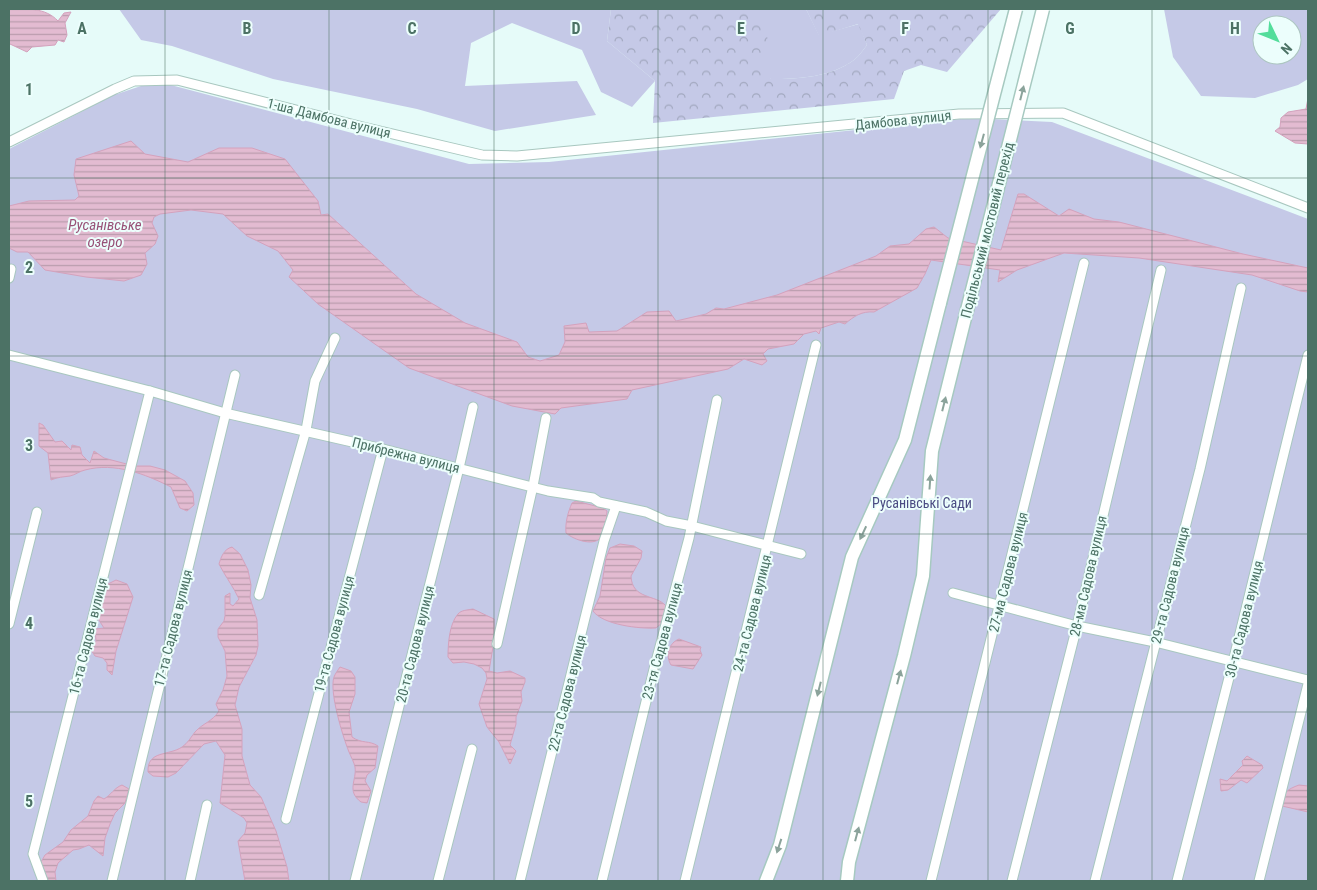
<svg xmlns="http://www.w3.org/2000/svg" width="1317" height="890" font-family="'Roboto Condensed',sans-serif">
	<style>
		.green { fill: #c5c9e7; fill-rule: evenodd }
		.forest { fill: url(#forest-crowns) }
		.water { fill: url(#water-rules); stroke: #d4a2bd }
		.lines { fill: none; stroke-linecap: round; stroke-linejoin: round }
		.street-casing { stroke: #a8c7bf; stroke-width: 11 }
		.secondary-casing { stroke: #a6c9c0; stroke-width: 15 }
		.street { stroke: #fff; stroke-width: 9 }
		.secondary { stroke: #fff; stroke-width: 12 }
		.secondary-bridge-casing { stroke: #a6c9c0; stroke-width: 15; stroke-linecap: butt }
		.secondary-bridge { stroke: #fff; stroke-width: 12 }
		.oneway { fill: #8ba39b }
		.grid { fill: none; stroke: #4c7265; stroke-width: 1; stroke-opacity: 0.55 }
		.labels { text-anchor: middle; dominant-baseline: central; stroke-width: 4; stroke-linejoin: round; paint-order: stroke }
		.street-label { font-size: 14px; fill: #4c7265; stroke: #ecfefc }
		.park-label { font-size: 14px; fill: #4b4b83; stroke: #ecfefc }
		.water-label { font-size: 15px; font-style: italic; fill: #985177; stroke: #ecfefc }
		.grid-label { font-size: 16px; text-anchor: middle; font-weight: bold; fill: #4c7265; stroke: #ecfefc; stroke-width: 4; stroke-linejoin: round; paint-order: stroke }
	</style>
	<defs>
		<pattern id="forest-crowns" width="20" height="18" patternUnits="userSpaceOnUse" patternTransform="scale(1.25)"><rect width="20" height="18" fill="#c5c9e7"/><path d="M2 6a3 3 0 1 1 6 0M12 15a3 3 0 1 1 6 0" fill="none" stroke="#a2a8bf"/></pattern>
		<pattern id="water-rules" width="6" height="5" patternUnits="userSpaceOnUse" patternTransform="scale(1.25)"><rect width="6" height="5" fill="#e3bbd1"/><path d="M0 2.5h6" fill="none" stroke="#ba9cad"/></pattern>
	</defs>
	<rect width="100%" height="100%" fill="#e6fbf9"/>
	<g class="green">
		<polygon points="119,9 611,9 607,41 655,81 632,107 601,92 582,50 512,23 471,43 465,86 577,81 596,115 495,131 417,109 273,79 172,46 141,40"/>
		<path d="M688,9H806L819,35L859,24L867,45C863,50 859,56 854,60C831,77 799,79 771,79Z"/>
		<path d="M1164,9H1308V79L1298,85L1255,98L1201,96L1173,57ZM1262,25H1292V55H1262Z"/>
		<polygon points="167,84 469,164 549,162 970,118 1052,122 1308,219 1308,881 9,881 9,149 114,95 141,86"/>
	</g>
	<path class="forest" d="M611,9H742L763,17L768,41L774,48L760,56L771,79C799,79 831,77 854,60C859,56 863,50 867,45L858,24L819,36L806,9H1001L947,72L921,65L904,71L894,99L653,123L655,81L607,41Z"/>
	<g class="water">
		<path d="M9,9C26,9 45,7 58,21L64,13L71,12L65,23L67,35L64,42L58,40L55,45L32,47L27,52L10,44L9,46Z"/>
		<polygon points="1308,98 1308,144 1295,143 1275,131 1280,127 1281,118 1288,112 1306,109"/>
		<path d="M131,141L145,154L188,162L219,148H252L285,159L318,201L321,215L328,214L416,294L465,323L517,342L528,357L540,361L559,355L565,342L564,326L586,323L589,332L617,331L647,312L669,311L676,321L706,314L716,308L724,309L777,295L876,256L890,246L909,244L926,229L934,227L948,238L1001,250L1018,194H1024L1059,216L1069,209L1094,219L1119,222L1243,254L1308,268V292L1300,291L1252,275L1139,258L1064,253L1017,270L998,282L1000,270L931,260L925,274L917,288L874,312C862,311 854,316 845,324L839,322L821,328L819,334L816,331L804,334L794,344L768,349L763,354L767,361L762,365L744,359L728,369L632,390L627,399L561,408L555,414L512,406L409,368L318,304L289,277L293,270L278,251L247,236L223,214L191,210L160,214L154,217L152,223L158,236L155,244L145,253L147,264L141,275L124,281L86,277L45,270L28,252H17L9,248V206L29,201L75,200L79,196L74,175L76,159Z"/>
		<path d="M39,423L43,425L55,442L62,441L71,450L72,445L80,447L82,455L90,463L94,451L104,458L134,466H150L165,470L185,481L193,493L194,505L187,511L180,508L171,487C145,474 115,462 85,470C80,471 75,475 70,476C63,477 58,477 51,480L48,453L39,446Z"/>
		<path d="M576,501L603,508L607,511C606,519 607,528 603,535C596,548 574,540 566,533C565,523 568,512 572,503Z"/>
		<path d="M620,544L634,546L642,551L641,558L631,576C632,600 656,594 666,606L663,622L656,628C640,629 603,625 593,611L600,596L606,558L610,548Z"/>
		<path d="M232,547L240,554L248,570L251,585L250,598L257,620L258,646L256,655L239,687L235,705L242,729V756L250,785L261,797L276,831L287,867L289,881H245L238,841L245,833L247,823L244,818L220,803L225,755L216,741L204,744L176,773L168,777L153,776L148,772C147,750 169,756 182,747C188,743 191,737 195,732C203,723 212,722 219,711L216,704L223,690L227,676L225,651L218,637V629L224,621L225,616V596L230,593V604L233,606L239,599C233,586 225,576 219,564C221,557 224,549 232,547Z"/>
		<polygon points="116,580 127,584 133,597 116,651 112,675 107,670 107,663 103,658 95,656 91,650 96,641 95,629 104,628 97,617 108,584"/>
		<path d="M473,609L494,619V641L489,671L497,673L510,671L525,678V682L521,692L522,701L516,717V724L510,745L516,751L510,764L499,742L487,727L479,704L487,679L486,673L482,668L474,664L464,662L453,663L448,657C448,645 449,624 458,614C461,610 468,610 473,609Z"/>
		<path d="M679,639L701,647L700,650L702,655L693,669L671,665C665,655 669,643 679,639Z"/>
		<path d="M340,667L351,671L355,677V694L349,712L352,737C362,744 369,740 378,746L375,768L367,775L365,781L371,791L367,803L361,802C346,791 357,780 355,767C354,762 351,757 349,752C343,737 329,692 334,677C335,674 338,670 340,667Z"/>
		<polygon points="1247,756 1262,765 1263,768 1247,783 1241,780 1228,790 1221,791 1220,779 1227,781 1243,765 1242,761"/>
		<path d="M122,785L129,789L125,803L115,813L110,824L105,838L103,856L89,845L79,849L73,850L58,863L55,872L56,881H45L41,869V862L45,855L63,842L71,830L88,816L94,801L98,796L104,799C111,795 114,788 122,785Z"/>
		<path d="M1299,785L1308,786V812L1282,806C1281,793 1288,789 1299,785Z"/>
	</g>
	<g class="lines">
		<defs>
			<g id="street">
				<polyline points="9,142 115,89 134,81 177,80 363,127 482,155 517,156 959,114 1063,113 1308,208"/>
				<polyline points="9,278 11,269"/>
				<polyline points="9,355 150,391 225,413 383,449 548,491 593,498 599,502 646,512 666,521 692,526 801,554"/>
				<polyline points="953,593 1077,626 1155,642 1308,680"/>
				<polyline points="259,595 306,430 315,381 335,338"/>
				<polyline points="9,624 37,512"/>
				<polyline points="497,644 533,486 546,418"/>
				<polyline points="286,819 383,449"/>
				<polyline points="43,881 33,854 150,391"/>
				<polyline points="112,881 235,375"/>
				<polyline points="190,881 207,805"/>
				<polyline points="355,881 459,468 473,407"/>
				<polyline points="438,881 472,749"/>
				<polyline points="520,881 604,541 616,506"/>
				<polyline points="602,881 654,669 689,538 717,400"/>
				<polyline points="685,881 816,345"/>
				<polyline points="931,881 1084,263"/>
				<polyline points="1012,881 1077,626 1161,270"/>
				<polyline points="1095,881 1200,469 1241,288"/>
				<polyline points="1177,881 1233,662 1308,355"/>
				<polyline points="1259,881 1308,684"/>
			</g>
			<g id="secondary">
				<polyline points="766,881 780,845 852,557 905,440 940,303"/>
				<polyline points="847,881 849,862 904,656 923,576 932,451 967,310"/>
			</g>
		</defs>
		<use href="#street" class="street-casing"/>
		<use href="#secondary" class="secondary-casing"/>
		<use href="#street" class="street"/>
		<use href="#secondary" class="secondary"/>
		<defs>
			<g id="secondary-bridge">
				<polyline points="940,303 1016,9"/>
				<polyline points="967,310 1043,9"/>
			</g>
		</defs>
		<use href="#secondary-bridge" class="secondary-bridge-casing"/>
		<use href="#secondary-bridge" class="secondary-bridge"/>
	</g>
	<defs><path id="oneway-solid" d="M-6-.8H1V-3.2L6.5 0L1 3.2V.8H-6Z" transform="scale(1.25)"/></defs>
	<g class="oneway">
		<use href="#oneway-solid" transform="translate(1022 93) rotate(-76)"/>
		<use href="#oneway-solid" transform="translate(982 141) rotate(105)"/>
		<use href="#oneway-solid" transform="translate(944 404) rotate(-76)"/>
		<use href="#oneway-solid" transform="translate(930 482) rotate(-86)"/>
		<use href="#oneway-solid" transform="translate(863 533) rotate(115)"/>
		<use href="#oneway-solid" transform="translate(899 677) rotate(-75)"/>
		<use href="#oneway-solid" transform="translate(819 689) rotate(104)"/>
		<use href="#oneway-solid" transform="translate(857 834) rotate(-75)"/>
		<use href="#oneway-solid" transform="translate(779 846) rotate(108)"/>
	</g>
	<path class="grid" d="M165,9V881M329,9V881M494,9V881M658,9V881M823,9V881M988,9V881M1152,9V881M9,178H1308M9,356H1308M9,534H1308M9,712H1308"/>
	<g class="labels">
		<g class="street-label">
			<text transform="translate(329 118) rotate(14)">1-ша Дамбова вулиця</text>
			<text transform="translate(903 120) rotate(-6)">Дамбова вулиця</text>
			<text transform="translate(987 230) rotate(-76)">Подільський мостовий перехід</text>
			<text transform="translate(406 455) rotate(14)">Прибрежна вулиця</text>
			<text transform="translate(1008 572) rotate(-76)">27-ма Садова вулиця</text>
			<text transform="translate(1088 576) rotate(-77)">28-ма Садова вулиця</text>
			<text transform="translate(1170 585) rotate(-76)">29-та Садова вулиця</text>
			<text transform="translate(752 613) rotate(-76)">24-та Садова вулиця</text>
			<text transform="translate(1244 619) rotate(-76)">30-та Садова вулиця</text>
			<text transform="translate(173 628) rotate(-76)">17-та Садова вулиця</text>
			<text transform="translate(334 634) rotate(-75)">19-та Садова вулиця</text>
			<text transform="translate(88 636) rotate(-76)">16-та Садова вулиця</text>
			<text transform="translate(662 641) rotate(-75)">23-тя Садова вулиця</text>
			<text transform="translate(415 644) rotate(-76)">20-та Садова вулиця</text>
			<text transform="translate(567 693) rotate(-76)">22-га Садова вулиця</text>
		</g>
		<g class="park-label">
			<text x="922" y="503">Русанівські Сади</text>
		</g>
		<g class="water-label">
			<text x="105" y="225">Русанівське<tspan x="105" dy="17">озеро</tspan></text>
		</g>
	</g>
	<g class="grid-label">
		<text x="82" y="34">A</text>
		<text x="247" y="34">B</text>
		<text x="412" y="34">C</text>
		<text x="576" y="34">D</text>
		<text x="741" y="34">E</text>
		<text x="905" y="34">F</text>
		<text x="1070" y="34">G</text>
		<text x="1235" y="34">H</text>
		<text x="29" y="95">1</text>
		<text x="29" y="273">2</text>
		<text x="29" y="451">3</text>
		<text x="29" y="629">4</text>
		<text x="29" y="807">5</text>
	</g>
	<rect width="1317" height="890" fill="none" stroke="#4c7265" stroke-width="20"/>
	<g transform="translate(1277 40) rotate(133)"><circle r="24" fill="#ecfefc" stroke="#acc6c0"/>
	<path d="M0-4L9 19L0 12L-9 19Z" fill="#53dd9b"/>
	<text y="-8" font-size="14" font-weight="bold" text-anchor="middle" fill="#4c7265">N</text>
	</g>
</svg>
